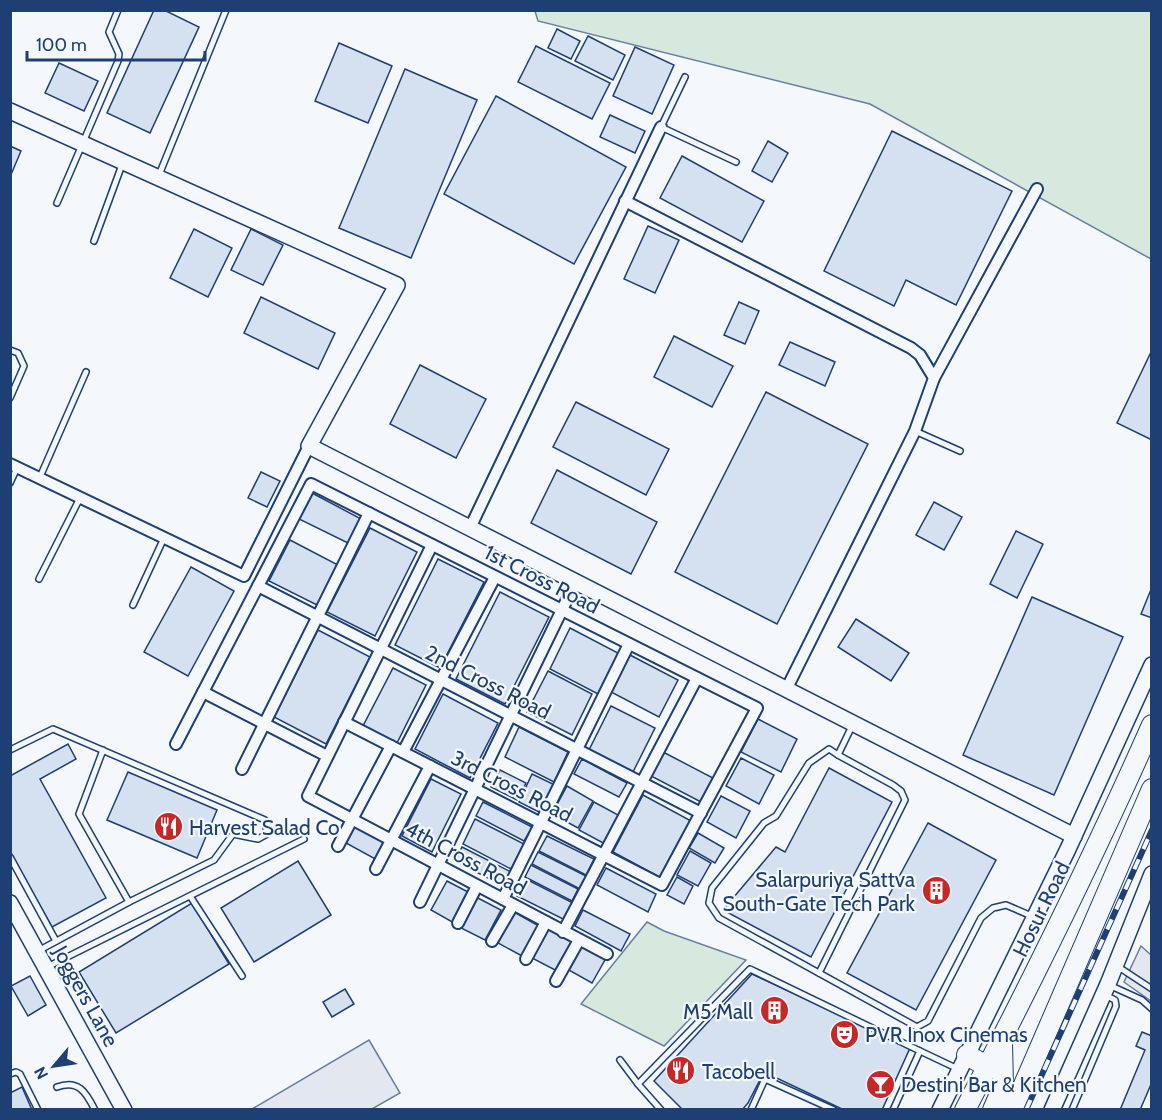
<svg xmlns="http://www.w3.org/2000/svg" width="1162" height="1120" font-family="Cabin,sans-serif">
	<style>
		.green { fill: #d7e8df; stroke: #687fa3; stroke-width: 1.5 }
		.parking { fill: #e3e8f0; stroke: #687fa3; stroke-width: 1.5 }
		.building { fill: #d5e0f0; stroke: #1d3f73; stroke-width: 1.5 }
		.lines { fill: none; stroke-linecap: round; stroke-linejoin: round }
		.lane-casing { stroke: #1d3f73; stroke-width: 8 }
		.street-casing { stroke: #1d3f73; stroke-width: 14 }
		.secondary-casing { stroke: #1d3f73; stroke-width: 18 }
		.highway-casing { stroke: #1d3f73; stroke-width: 22 }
		.lane { stroke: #f4f7fb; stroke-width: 5 }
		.street { stroke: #f4f7fb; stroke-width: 10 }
		.secondary { stroke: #f4f7fb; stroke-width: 15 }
		.highway { stroke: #f4f7fb; stroke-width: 20 }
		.rail-casing { stroke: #1d3f73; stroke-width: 6 }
		.rail { stroke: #f4f7fb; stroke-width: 4; stroke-dasharray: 11; stroke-linecap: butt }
		.labels { text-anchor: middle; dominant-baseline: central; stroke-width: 4.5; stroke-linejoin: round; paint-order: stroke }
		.street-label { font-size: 21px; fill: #1d3f73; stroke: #f4f7fb }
		.poi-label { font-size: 21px; fill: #1d3f73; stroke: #f4f7fb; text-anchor: start }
	</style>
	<rect width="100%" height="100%" fill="#f4f7fb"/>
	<g class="green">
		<polygon points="535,11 1151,11 1151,259 870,104 538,21"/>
		<polygon points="647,922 664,931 746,960 664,1046 581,1004"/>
	</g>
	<g class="parking">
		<polygon points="1141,946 1151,955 1151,1001 1124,982"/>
		<polygon points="369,1040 400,1093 372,1109 252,1109"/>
	</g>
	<g class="building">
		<polygon points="154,10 164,10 199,27 150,133 107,113"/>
		<polygon points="557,29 580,41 571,59 548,48"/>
		<polygon points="588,36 625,55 613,80 575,61"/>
		<polygon points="339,43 392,66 368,123 315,101"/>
		<polygon points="536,46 610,83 592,119 518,82"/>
		<polygon points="635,47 674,65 652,114 613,96"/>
		<polygon points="59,63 98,81 84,111 45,93"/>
		<polygon points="405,69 477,100 411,258 339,228"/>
		<polygon points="496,96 626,167 574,264 444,194"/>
		<polygon points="610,115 645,131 635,153 600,137"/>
		<polygon points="892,131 1012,191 956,305 906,280 894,306 824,271"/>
		<polygon points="768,141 788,153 772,182 752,171"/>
		<polygon points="10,146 21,151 10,177"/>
		<polygon points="682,156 764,201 742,242 660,198"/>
		<polygon points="648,226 679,240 655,293 624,279"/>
		<polygon points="194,229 232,248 208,297 170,278"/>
		<polygon points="251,229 283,245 263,285 231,270"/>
		<polygon points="261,297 335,333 318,369 244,333"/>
		<polygon points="739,302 759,311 745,344 724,335"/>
		<polygon points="674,336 733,366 712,407 654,377"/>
		<polygon points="790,342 835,362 825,386 779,365"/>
		<polygon points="1152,350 1152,440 1117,423"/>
		<polygon points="420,365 486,399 456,458 390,424"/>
		<polygon points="766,392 868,444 777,624 675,572"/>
		<polygon points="576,402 669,449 646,495 553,447"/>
		<polygon points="557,470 657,522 631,574 531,523"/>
		<polygon points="261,472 280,481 267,507 248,498"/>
		<polygon points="312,493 363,520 350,544 299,519"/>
		<polygon points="934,502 962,517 944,550 916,535"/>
		<polygon points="370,528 417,552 375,636 327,612"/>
		<polygon points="1016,531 1043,544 1017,598 990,584"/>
		<polygon points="290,540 338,565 317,605 269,581"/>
		<polygon points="438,559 484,582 440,668 395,645"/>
		<polygon points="191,567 234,591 188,676 144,652"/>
		<polygon points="1152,587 1152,618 1141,614"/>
		<polygon points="500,592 549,617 505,704 456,679"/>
		<polygon points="1032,597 1123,637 1054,795 963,755"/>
		<polygon points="856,619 909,653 891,681 838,647"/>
		<polygon points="570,628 618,653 598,694 550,669"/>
		<polygon points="318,630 370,657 326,744 274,717"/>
		<polygon points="630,655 678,680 659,717 611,692"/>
		<polygon points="393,668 426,685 397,743 363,726"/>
		<polygon points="548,671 592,694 572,735 527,712"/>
		<polygon points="443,694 498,723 470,778 415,749"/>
		<polygon points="611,706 655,728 633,772 589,750"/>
		<polygon points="758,719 797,739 781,772 741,752"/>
		<polygon points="519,727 568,752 554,782 505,757"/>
		<polygon points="68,744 76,759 40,779 106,898 52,927 10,852 10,776"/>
		<polygon points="663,752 713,778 701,802 651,776"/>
		<polygon points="741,758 774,775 759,804 726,786"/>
		<polygon points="582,759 627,783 619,797 574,774"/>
		<polygon points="829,768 892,802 811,957 723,910 776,847 785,852"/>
		<polygon points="500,770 526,783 517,800 491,787"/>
		<polygon points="128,772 217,810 197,858 107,820"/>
		<polygon points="532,774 557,786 543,814 519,802"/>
		<polygon points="431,779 461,794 432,852 402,836"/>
		<polygon points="567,786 593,801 578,828 552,814"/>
		<polygon points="643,795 693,822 663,879 613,852"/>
		<polygon points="721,796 750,811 736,838 707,822"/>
		<polygon points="483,802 532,827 524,841 476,816"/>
		<polygon points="594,802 620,816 605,844 579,830"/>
		<polygon points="475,819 524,844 511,869 463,844"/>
		<polygon points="928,823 996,860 916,1010 847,973"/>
		<polygon points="355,826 386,843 377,860 346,843"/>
		<polygon points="698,833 724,848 715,863 689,848"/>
		<polygon points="547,836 594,859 586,875 539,851"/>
		<polygon points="462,847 511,872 503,886 455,861"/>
		<polygon points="690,851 711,863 698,886 677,875"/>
		<polygon points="538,852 586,876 580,889 532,864"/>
		<polygon points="298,861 331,915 254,962 221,908"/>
		<polygon points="531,865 578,889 572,901 525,877"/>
		<polygon points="606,868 656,894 648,912 597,885"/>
		<polygon points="677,877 693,886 684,904 667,895"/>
		<polygon points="526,879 573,903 565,920 517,896"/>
		<polygon points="447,881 470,893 454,923 431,910"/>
		<polygon points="476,897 501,910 485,940 461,928"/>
		<polygon points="192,903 229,964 116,1033 79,972"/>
		<polygon points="583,910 630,934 621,951 575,926"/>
		<polygon points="514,912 539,926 522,956 498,943"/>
		<polygon points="546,928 572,942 557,971 530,957"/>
		<polygon points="581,944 606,958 592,983 567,969"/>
		<polygon points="752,974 910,1048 882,1110 844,1110 764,1072 748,1103 742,1110 683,1110 654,1081"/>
		<polygon points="30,976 46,1005 28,1016 11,986"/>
		<polygon points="345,989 354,1004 332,1017 323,1002"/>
		<polygon points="1142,1032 1152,1036 1152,1082 1140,1110 1120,1110 1145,1050 1136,1046"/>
		<polygon points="22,1087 32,1110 10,1110 10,1093"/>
	</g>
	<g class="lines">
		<defs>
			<g id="lane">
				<polyline points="685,77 661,127 736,162"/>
				<polyline points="159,175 226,10"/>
				<polyline points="57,203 118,61 119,54 109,32 118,10"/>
				<polyline points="94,241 123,162"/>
				<polyline points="10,350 18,353 24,366 10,398"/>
				<polyline points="915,431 960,451"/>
				<polyline points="40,477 86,372"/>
				<polyline points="10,483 17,468"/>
				<polyline points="39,579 80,498"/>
				<polyline points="133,605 164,538"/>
				<polyline points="853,724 838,755 829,749 809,763 776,816 764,823 712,888 709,903 719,918 917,1027 928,1021 981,918 993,908 1006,905 1034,917"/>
				<polyline points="10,750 53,729 265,820 267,834 258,839 233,834 214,860 129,902 79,814 103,750"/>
				<polyline points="10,857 56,941"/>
				<polyline points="190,896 242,976"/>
				<polyline points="38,951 129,902"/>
				<polyline points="1117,966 1152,989"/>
				<polyline points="47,967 304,839"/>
				<polyline points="819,973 905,800 901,791 893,785 838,755"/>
				<polyline points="1109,985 1142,1000 1152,1009"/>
				<polyline points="620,1060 638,1084"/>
				<polyline points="10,1074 16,1072 20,1074 38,1110"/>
				<path d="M57,1087C78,1079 86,1092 95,1110"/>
				<polyline points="661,1110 638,1084 750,969 920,1051"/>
				<polyline points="751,1110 765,1079 834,1110"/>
				<polyline points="893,1110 920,1051 958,1069"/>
				<polyline points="1072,1110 1116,1006 1115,1000 1105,995"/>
			</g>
			<g id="street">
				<polyline points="625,201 911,348 920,355 934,378 915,431 786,690"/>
				<polyline points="934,378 1037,189"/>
				<polyline points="10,464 244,576 309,446"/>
				<polyline points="470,528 661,127"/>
				<polyline points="432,545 308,796 607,954"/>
				<polyline points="258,586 701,813"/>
				<polyline points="203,692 327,756"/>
				<polyline points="176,744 311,484 757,708 662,885 344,722"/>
				<polyline points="403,752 495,577"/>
				<polyline points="242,769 369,513"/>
				<polyline points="338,846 391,746"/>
				<polyline points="376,869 430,766"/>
				<polyline points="503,899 629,644"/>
				<polyline points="420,902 576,581"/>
				<polyline points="458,923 477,886"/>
				<polyline points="563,932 697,678"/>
				<polyline points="492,941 513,905"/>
				<polyline points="526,959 546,922"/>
				<polyline points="556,981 579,940"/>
			</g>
			<g id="secondary">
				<polyline points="10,111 397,285 309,446 1074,836"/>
				<polyline points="10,903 124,1110"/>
				<polyline points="940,1110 1068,849 1152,665"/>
				<polyline points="1052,1110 1108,984 1152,874"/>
			</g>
			<g id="highway">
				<polyline points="967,1055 988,1067"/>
				<path d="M965,1110C1031,983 1094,856 1152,725"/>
				<polyline points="993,1110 1003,1087 1002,1042"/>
				<polyline points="1013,1110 1152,789"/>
			</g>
		</defs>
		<use href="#lane" class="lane-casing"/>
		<use href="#street" class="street-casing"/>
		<use href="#secondary" class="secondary-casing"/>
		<use href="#highway" class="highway-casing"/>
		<use href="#lane" class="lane"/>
		<use href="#street" class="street"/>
		<use href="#secondary" class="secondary"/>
		<use href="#highway" class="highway"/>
		<defs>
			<polyline id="rail" points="1026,1110 1152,830"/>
		</defs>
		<use href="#rail" class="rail-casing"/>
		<use href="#rail" class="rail"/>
	</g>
	<defs>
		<symbol id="restaurant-disc" viewBox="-11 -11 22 22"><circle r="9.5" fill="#c62828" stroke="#f4f7fb"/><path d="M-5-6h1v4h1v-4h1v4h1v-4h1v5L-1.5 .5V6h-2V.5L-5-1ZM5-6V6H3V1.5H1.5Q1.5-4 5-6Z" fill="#fff"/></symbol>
		<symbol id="building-disc" viewBox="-11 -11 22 22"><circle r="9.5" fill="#c62828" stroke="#f4f7fb"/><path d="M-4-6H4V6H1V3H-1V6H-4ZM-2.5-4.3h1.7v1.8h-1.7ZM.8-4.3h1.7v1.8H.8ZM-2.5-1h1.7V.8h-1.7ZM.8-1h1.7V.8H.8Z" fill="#fff"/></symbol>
		<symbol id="theatre-disc" viewBox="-11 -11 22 22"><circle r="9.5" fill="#c62828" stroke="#f4f7fb"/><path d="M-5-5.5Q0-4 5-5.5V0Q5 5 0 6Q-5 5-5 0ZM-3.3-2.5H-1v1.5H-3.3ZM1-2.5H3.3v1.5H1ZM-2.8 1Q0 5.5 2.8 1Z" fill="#fff"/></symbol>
		<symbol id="bar-disc" viewBox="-11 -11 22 22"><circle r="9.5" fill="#c62828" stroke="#f4f7fb"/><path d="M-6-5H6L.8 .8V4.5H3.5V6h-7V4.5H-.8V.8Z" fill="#fff"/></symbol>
	</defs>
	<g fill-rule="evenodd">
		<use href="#restaurant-disc" x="152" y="810" width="33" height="33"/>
		<use href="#building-disc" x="920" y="874" width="33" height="33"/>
		<use href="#building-disc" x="758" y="994" width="33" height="33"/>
		<use href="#theatre-disc" x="828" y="1018" width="33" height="33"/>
		<use href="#restaurant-disc" x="664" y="1054" width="33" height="33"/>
		<use href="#bar-disc" x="864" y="1068" width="33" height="33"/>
	</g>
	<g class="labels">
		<g class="street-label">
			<text transform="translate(542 579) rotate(27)">1st Cross Road</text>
			<text transform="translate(488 682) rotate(27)">2nd Cross Road</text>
			<text transform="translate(512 786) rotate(27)">3rd Cross Road</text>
			<text transform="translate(466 858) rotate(28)">4th Cross Road</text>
			<text transform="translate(1041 909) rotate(-64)">Hosur Road</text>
			<text transform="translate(86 996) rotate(61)">Joggers Lane</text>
		</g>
		<g class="poi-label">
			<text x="189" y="827">Harvest Salad Co</text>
			<text x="915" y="879" text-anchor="end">Salarpuriya Sattva<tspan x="915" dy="24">South-Gate Tech Park</tspan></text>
			<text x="753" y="1011" text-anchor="end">M5 Mall</text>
			<text x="865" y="1034">PVR Inox Cinemas</text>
			<text x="702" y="1071">Tacobell</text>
			<text x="901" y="1084">Destini Bar &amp; Kitchen</text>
		</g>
	</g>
	<rect width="1162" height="1120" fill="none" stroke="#1d3f73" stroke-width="24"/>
	<g transform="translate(54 1066) rotate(241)" stroke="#f4f7fb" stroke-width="4.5" paint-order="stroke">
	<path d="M0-4.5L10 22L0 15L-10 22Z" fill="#1d3f73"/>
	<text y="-9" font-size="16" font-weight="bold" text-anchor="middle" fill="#1d3f73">N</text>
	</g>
	<path d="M27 51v9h178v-9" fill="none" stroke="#1d3f73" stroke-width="3"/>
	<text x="36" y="51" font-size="18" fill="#1d3f73" stroke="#f4f7fb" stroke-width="4.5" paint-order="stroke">100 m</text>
</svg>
